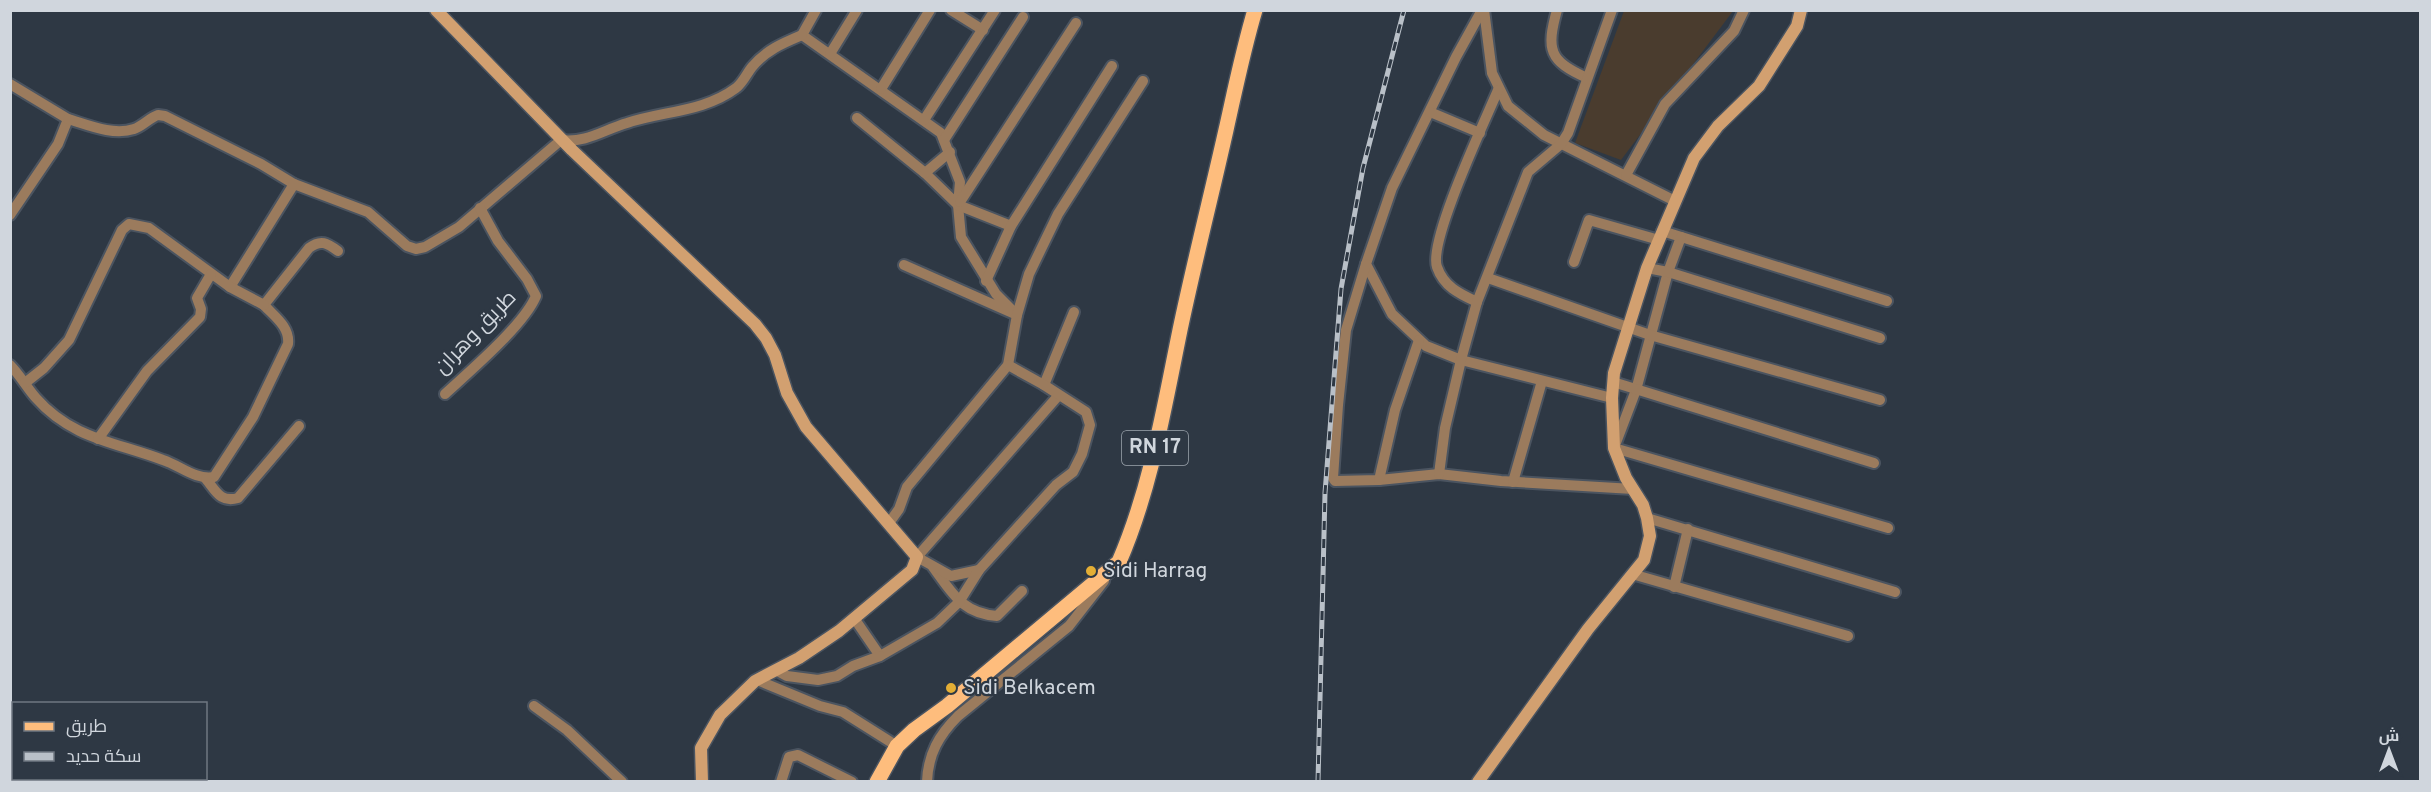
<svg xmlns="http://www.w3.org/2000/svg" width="2431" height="792" font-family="Overpass,Cairo,sans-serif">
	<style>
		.education { fill: #4a3c2e }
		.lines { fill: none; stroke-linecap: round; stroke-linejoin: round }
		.street-casing { stroke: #4b5460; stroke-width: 14 }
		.secondary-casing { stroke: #4b5460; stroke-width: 15 }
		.primary-casing { stroke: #4b5460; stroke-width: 18 }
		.street { stroke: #9b7b5d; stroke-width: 10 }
		.secondary { stroke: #d2a070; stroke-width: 12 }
		.primary { stroke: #febd7d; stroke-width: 15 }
		.rail-casing { stroke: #b9c0c8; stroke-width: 5 }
		.rail { stroke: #2e3844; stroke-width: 3; stroke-dasharray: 9; stroke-linecap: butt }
		.poi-dot { fill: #e4ae35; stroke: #2e3844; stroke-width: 2 }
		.labels { text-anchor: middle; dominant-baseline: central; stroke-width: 4.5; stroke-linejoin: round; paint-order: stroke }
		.shield { fill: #2e3844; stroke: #9fa7af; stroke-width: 1.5 }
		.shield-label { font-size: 20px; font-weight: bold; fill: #d0d6dd }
		.street-label { font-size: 21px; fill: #d0d6dd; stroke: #2e3844 }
		.poi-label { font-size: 21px; fill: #d0d6dd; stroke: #2e3844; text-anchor: start }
	</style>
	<rect width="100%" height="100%" fill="#2e3844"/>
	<polygon class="education" points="1624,11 1733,11 1621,160 1575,143"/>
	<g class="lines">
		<defs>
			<g id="street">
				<polyline points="816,10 802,35 941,133 960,182 958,205 961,237 996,294 1017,315 904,265"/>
				<polyline points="951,10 983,30"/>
				<polyline points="1482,10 1456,57 1392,188 1366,264 1392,314 1426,346 1461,360 1612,398"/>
				<polyline points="1484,10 1492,73 1508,106 1544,135 1675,201"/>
				<path d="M1557,10C1546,50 1549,61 1587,78"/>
				<polyline points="830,54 857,10"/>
				<polyline points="10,84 68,119 58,144 10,215"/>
				<polyline points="881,89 930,10"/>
				<polyline points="1430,112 1480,133"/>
				<polyline points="857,118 925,173 958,205 1011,226"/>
				<path d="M68,119C88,125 113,136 134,129C143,126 149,118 158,115L165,116L261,164L294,184"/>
				<polyline points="924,120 995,10"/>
				<polyline points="944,140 1023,17"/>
				<polyline points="925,173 950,152"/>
				<polyline points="1626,175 1665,104 1734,31 1744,10"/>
				<polyline points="960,202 1076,23"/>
				<polyline points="1662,231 1887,301"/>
				<polyline points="1681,237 1668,272 1636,390 1614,448 1888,528"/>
				<polyline points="1574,262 1589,220 1659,240"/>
				<polyline points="1366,264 1346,330 1338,405 1333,478 1335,481 1379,480 1439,474 1501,481 1633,489"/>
				<polyline points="1647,268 1668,272 1880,338"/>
				<polyline points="1488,278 1650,335 1880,400"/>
				<polyline points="986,281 1011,226 1112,66"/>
				<path d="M230,287L294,184L368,212L407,246L416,249L425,247L459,227L561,140C587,143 603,130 627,123C663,111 704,112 736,88C743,83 747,73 752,67C766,50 783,43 802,35"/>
				<path d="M1477,302C1460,294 1444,287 1437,267C1428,241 1485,121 1498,90"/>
				<path d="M10,365C20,375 27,388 36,398C72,439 116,442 163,460C181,466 195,480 214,477L253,417L288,344C290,327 275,317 264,305L309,248C321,239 327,243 338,251"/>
				<polyline points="1613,382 1874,463"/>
				<polyline points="25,383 44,368 69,340 122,230 129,224 149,228 230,287 264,305"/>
				<polyline points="1044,385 1074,312"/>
				<path d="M445,394C470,371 524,325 536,296L527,279L498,241L480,208"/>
				<polyline points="98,439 147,371 200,317 201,309 197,298 211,274"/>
				<polyline points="1439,474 1445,428 1461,360 1477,302 1528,172 1561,144 1568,133 1612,10"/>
				<path d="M206,479C216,491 220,503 238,498L299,426"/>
				<polyline points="1379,480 1395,410 1419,340"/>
				<polyline points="1513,482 1542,381"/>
				<polyline points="1647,518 1895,592"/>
				<polyline points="889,523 899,509 907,487 1008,365 1017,315 1029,274 1058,214 1143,81"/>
				<path d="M933,567C953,594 962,613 997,616L1022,591"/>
				<polyline points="979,570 951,576 917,557 1058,396"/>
				<polyline points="1632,574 1848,636"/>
				<polyline points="1674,587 1688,529"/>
				<polyline points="854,618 880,656 937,623 959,602 979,570 1056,485 1073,472 1082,454 1090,425 1086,412 1044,385 1008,365"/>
				<polyline points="776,670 787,676 818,680 837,676 853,666 880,656"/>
				<polyline points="757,680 820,706 843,712 897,746"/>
				<polyline points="534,706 567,730 622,782"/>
				<polyline points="10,712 14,714"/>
				<polyline points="95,778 99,782"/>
				<polyline points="39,782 41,778"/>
				<polyline points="52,782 54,778"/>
				<polyline points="781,782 789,757 798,755 852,782"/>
				<path d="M927,782C928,754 939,735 958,716L1069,626L1104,581"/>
			</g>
			<g id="secondary">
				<polyline points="436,10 572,150 755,324 766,338 775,355 787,393 806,427 917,557 912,570 839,631 799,658 755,681 720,715 701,748 702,782"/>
				<polyline points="1478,782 1588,629 1644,560 1650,536 1647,518 1643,505 1626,478 1614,448 1612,398 1614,373 1647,268 1694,158 1718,126 1759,86 1797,26 1801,10"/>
			</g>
			<path id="primary" d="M877,782L897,746L914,730L947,706L1119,562C1151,488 1164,408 1180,330C1194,263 1211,197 1226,130C1235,90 1243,50 1255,10"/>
		</defs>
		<use href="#street" class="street-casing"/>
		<use href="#secondary" class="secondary-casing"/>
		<use href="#primary" class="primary-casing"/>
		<use href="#street" class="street"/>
		<use href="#secondary" class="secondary"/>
		<use href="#primary" class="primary"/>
		<defs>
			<polyline id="rail" points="1318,782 1325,493 1341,289 1363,168 1404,10"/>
		</defs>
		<use href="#rail" class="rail-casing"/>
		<use href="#rail" class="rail"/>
	</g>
	<g class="poi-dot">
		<circle cx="1091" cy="571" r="6"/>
		<circle cx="951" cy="688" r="6"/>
	</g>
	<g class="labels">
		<rect class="shield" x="1122" y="431" width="66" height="34" rx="4.5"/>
		<g class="shield-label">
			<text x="1155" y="448">RN 17</text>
		</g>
		<g class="street-label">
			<text transform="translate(476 333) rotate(-46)">طريق وهران</text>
		</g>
		<g class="poi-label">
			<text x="1103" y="571">Sidi Harrag</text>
			<text x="963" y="688">Sidi Belkacem</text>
		</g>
	</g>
	<rect width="2431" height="792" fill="none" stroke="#d0d6dd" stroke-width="24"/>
	<rect x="12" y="702" width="195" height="78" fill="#2e3844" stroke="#6f7781" stroke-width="1.5"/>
	<rect x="24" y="722" width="30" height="9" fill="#febd7d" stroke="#6f7781" stroke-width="1.5"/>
	<text x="66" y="732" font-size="18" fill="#d0d6dd">طريق</text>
	<rect x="24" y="752" width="30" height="9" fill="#b9c0c8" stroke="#6f7781" stroke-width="1.5"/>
	<text x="66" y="762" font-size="18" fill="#d0d6dd">سكة حديد</text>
	<g transform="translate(2389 750)" stroke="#2e3844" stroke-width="4.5" paint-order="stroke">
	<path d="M0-4.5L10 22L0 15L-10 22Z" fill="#d0d6dd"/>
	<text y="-9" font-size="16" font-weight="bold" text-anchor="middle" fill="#d0d6dd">ش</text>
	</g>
</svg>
